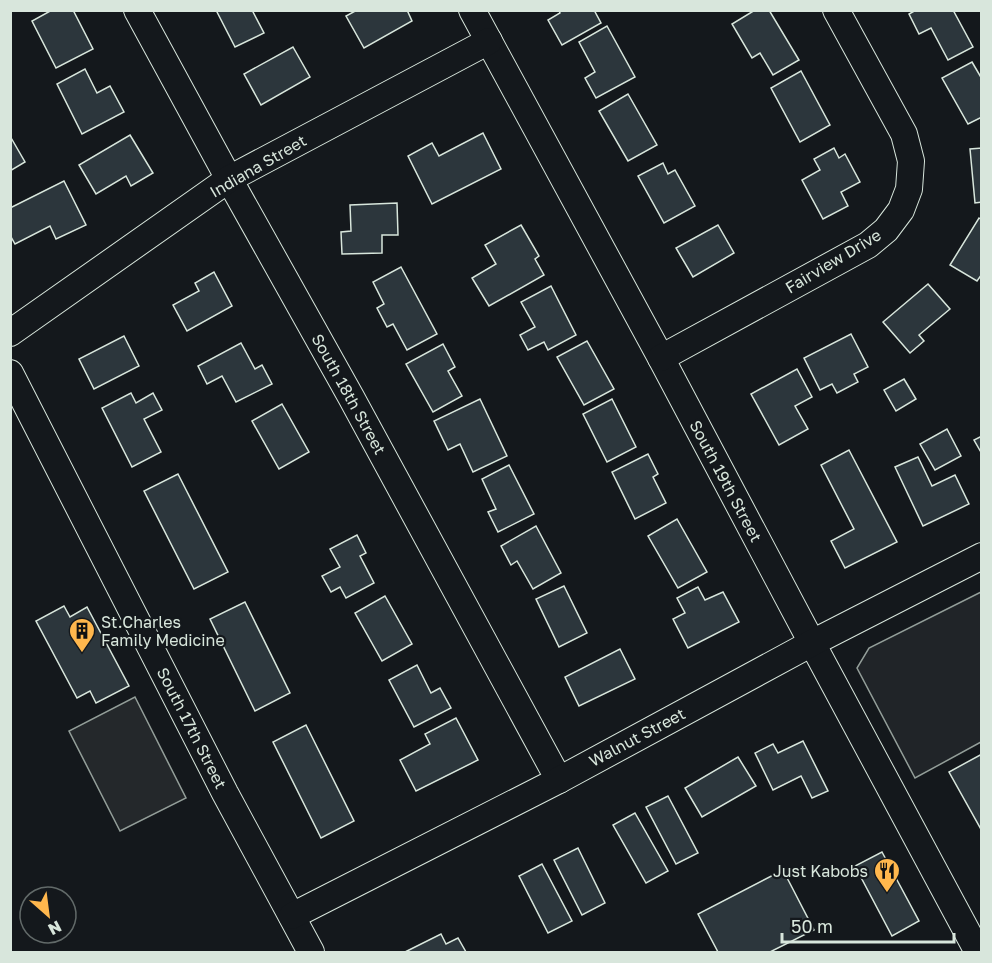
<svg xmlns="http://www.w3.org/2000/svg" width="992" height="963" font-family="'Golos Text',sans-serif">
	<style>
		.green { fill: #202428; stroke: #939e99; stroke-width: 1.5 }
		.parking { fill: #24282b; stroke: #939e99; stroke-width: 1.5 }
		.building { fill: #2c363c; stroke: #d8e6dc; stroke-width: 1.5 }
		.lines { fill: none; stroke-linecap: round; stroke-linejoin: round }
		.minor-casing { stroke: #d8e6dc; stroke-width: 28 }
		.minor { stroke: #14181c; stroke-width: 26 }
		.labels { text-anchor: middle; dominant-baseline: central; stroke-width: 4.5; stroke-linejoin: round; paint-order: stroke }
		.street-label { font-size: 16px; fill: #d8e6dc; stroke: #14181c }
		.poi-label { font-size: 16px; fill: #d8e6dc; stroke: #14181c; text-anchor: start }
	</style>
	<rect width="100%" height="100%" fill="#14181c"/>
	<polygon class="green" points="981,592 981,742 915,778 857,668 869,648"/>
	<polygon class="parking" points="135,697 186,798 120,831 69,731"/>
	<g class="building">
		<polygon points="52,10 73,10 93,49 56,68 32,21"/>
		<polygon points="216,10 252,10 264,33 235,47"/>
		<polygon points="357,10 407,10 412,21 364,48 346,16"/>
		<polygon points="559,10 594,10 601,23 562,45 548,20 560,13"/>
		<polygon points="755,10 769,10 799,60 773,75 760,53 752,58 732,24"/>
		<polygon points="916,10 953,10 973,47 948,60 931,28 919,34 909,14"/>
		<polygon points="607,26 635,77 596,98 585,78 595,72 579,42"/>
		<polygon points="293,47 310,77 261,105 244,74"/>
		<polygon points="972,62 982,79 982,117 968,124 942,78"/>
		<polygon points="85,69 97,93 110,86 124,112 82,134 57,84"/>
		<polygon points="801,71 830,125 800,142 771,88"/>
		<polygon points="628,94 657,145 628,161 599,111"/>
		<polygon points="483,133 501,169 432,204 408,156 432,143 439,156"/>
		<polygon points="130,135 153,173 131,186 126,176 96,194 79,165"/>
		<polygon points="10,136 25,162 10,171"/>
		<polygon points="834,148 839,158 845,154 860,182 841,192 848,206 823,219 802,180 820,170 814,159"/>
		<polygon points="982,148 982,202 975,203 970,149"/>
		<polygon points="663,163 668,174 675,170 695,206 664,223 638,176"/>
		<polygon points="64,181 86,225 56,239 50,226 15,244 10,235 10,208"/>
		<polygon points="397,203 398,235 382,235 382,253 342,254 341,232 351,231 350,205"/>
		<polygon points="979,218 982,220 982,274 977,281 950,265"/>
		<polygon points="521,225 539,256 535,259 544,275 489,306 472,278 496,264 485,245"/>
		<polygon points="718,225 734,253 693,277 676,248"/>
		<polygon points="401,267 437,334 407,350 393,324 387,327 377,308 384,304 373,282"/>
		<polygon points="214,272 232,306 187,331 173,305 199,291 195,283"/>
		<polygon points="928,284 950,309 919,335 924,341 910,353 883,322"/>
		<polygon points="551,286 576,335 548,350 544,342 528,350 520,335 535,327 521,302"/>
		<polygon points="851,334 868,367 854,374 858,382 837,393 832,384 820,390 804,358"/>
		<polygon points="124,336 139,366 94,389 79,359"/>
		<polygon points="587,341 614,389 584,405 557,357"/>
		<polygon points="241,343 255,369 262,365 272,384 236,402 222,376 207,384 198,366"/>
		<polygon points="443,344 455,367 448,371 462,396 433,412 406,364"/>
		<polygon points="797,369 812,397 795,406 808,429 779,445 751,394"/>
		<polygon points="904,379 916,399 896,411 884,390"/>
		<polygon points="131,393 136,403 153,393 162,410 144,419 161,452 132,467 102,408"/>
		<polygon points="480,399 507,456 473,472 460,444 448,450 434,421"/>
		<polygon points="612,399 636,447 607,462 583,414"/>
		<polygon points="282,404 309,452 279,469 252,421"/>
		<polygon points="947,429 961,456 935,470 920,444"/>
		<polygon points="982,436 982,454 974,440"/>
		<polygon points="849,450 897,542 845,568 831,541 854,529 821,465"/>
		<polygon points="648,454 658,474 653,477 666,503 635,519 612,472"/>
		<polygon points="918,457 932,486 955,475 969,504 923,526 895,467"/>
		<polygon points="509,465 534,514 498,532 488,512 496,509 482,479"/>
		<polygon points="178,474 228,572 194,589 144,491"/>
		<polygon points="677,519 707,572 678,588 648,536"/>
		<polygon points="536,526 561,573 533,589 517,561 511,565 501,546"/>
		<polygon points="357,535 366,553 360,556 374,583 346,598 340,587 331,592 322,576 340,567 330,549"/>
		<polygon points="564,586 587,633 559,647 536,599"/>
		<polygon points="698,587 705,600 723,592 739,622 688,648 673,619 685,613 677,598"/>
		<polygon points="385,596 412,644 382,661 355,613"/>
		<polygon points="245,602 290,693 255,711 210,619"/>
		<polygon points="64,606 70,617 87,607 129,686 96,703 90,691 77,698 36,621"/>
		<polygon points="620,649 635,679 579,706 565,677"/>
		<polygon points="417,665 431,693 440,688 451,708 414,727 389,680"/>
		<polygon points="456,718 478,760 416,791 400,760 430,744 425,734"/>
		<polygon points="306,725 354,821 321,838 273,742"/>
		<polygon points="803,741 828,791 812,798 801,776 773,790 755,753 773,744 778,753"/>
		<polygon points="982,754 982,831 949,772"/>
		<polygon points="738,757 756,786 702,817 685,788"/>
		<polygon points="668,796 698,853 676,864 646,807"/>
		<polygon points="635,813 668,871 646,883 613,825"/>
		<polygon points="578,848 605,903 582,915 554,860"/>
		<polygon points="882,852 919,921 892,936 855,866"/>
		<polygon points="542,864 572,921 548,933 519,876"/>
		<polygon points="783,870 814,930 770,952 718,952 698,914"/>
		<polygon points="441,934 446,944 458,938 466,952 405,952"/>
	</g>
	<g class="lines">
		<defs>
			<g id="minor">
				<polyline points="137,10 229,179 351,397 559,780"/>
				<polyline points="472,10 661,358 812,643 978,952"/>
				<polyline points="10,333 229,179 489,41"/>
				<polyline points="661,358 868,245 886,230 901,210 909,189 911,161 904,134 836,10"/>
				<polyline points="10,373 225,793 311,952"/>
				<polyline points="292,916 559,780 812,643 982,556"/>
			</g>
		</defs>
		<use href="#minor" class="minor-casing"/>
		<use href="#minor" class="minor"/>
	</g>
	<defs>
		<symbol id="building-pin" viewBox="-11 -11 22 30"><path d="M0 17L-7.5 6A9.5 9.5 0 1 1 7.5 6Z" fill="#ffb74d" stroke="#14181c"/><path d="M-4-6H4V6H1V3H-1V6H-4ZM-2.5-4.3h1.7v1.8h-1.7ZM.8-4.3h1.7v1.8H.8ZM-2.5-1h1.7V.8h-1.7ZM.8-1h1.7V.8H.8Z" fill="#111"/></symbol>
		<symbol id="restaurant-pin" viewBox="-11 -11 22 30"><path d="M0 17L-7.5 6A9.5 9.5 0 1 1 7.5 6Z" fill="#ffb74d" stroke="#14181c"/><path d="M-5-6h1v4h1v-4h1v4h1v-4h1v5L-1.5 .5V6h-2V.5L-5-1ZM5-6V6H3V1.5H1.5Q1.5-4 5-6Z" fill="#111"/></symbol>
	</defs>
	<g fill-rule="evenodd">
		<use href="#building-pin" x="67" y="616" width="30" height="40"/>
		<use href="#restaurant-pin" x="872" y="856" width="30" height="40"/>
	</g>
	<g class="labels">
		<g class="street-label">
			<text transform="translate(258 166) rotate(-30)">Indiana Street</text>
			<text transform="translate(833 261) rotate(-31)">Fairview Drive</text>
			<text transform="translate(349 394) rotate(61)">South 18th Street</text>
			<text transform="translate(726 481) rotate(62)">South 19th Street</text>
			<text transform="translate(192 728) rotate(63)">South 17th Street</text>
			<text transform="translate(637 737) rotate(-28)">Walnut Street</text>
		</g>
		<g class="poi-label">
			<text x="101" y="622">St.Charles<tspan x="101" dy="18">Family Medicine</tspan></text>
			<text x="868" y="871" text-anchor="end">Just Kabobs</text>
		</g>
	</g>
	<rect width="992" height="963" fill="none" stroke="#d8e6dc" stroke-width="24"/>
	<g transform="translate(48 915) rotate(152)"><circle r="28" fill="#14181c" stroke="#626a69" stroke-width="1.5"/>
	<path d="M0-4.5L10 22L0 15L-10 22Z" fill="#ffb74d"/>
	<text y="-9" font-size="16" font-weight="bold" text-anchor="middle" fill="#d8e6dc">N</text>
	</g>
	<path d="M782 933v9h172v-9" fill="none" stroke="#d8e6dc" stroke-width="3"/>
	<text x="791" y="933" font-size="18" fill="#d8e6dc" stroke="#14181c" stroke-width="4.5" paint-order="stroke">50 m</text>
</svg>
